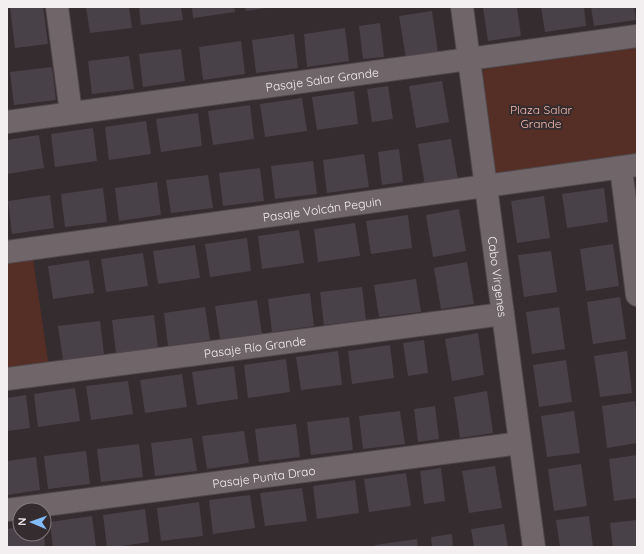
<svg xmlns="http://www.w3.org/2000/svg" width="644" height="554" font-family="Quicksand,sans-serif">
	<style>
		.green { fill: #552e25 }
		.building { fill: #484147 }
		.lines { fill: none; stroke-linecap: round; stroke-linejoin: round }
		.minor-casing { stroke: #50484b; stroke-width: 24 }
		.minor { stroke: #70666a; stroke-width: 22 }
		.labels { text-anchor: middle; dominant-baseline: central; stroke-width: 4; stroke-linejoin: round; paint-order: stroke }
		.street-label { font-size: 12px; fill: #f3eef0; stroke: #352c2f }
		.park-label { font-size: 12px; fill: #f9bbad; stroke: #352c2f }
	</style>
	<rect width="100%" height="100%" fill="#352c2f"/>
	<g class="green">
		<polygon points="637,47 637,154 501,176 491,172 477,78 485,69"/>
		<polygon points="33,259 49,367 7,373 7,262"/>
	</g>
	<g class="building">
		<polygon points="10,7 43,7 48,44 15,48"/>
		<polygon points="86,7 129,7 132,28 90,33"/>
		<polygon points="139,7 181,7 183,20 141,25"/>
		<polygon points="192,7 234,7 235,12 193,18"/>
		<polygon points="245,7 266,7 266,8 246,11"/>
		<polygon points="483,7 517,7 521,36 488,41"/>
		<polygon points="541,7 584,7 586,26 545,32"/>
		<polygon points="591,7 634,7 636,20 594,26"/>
		<polygon points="432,11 438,53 406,58 399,16"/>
		<polygon points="380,23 384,57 363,59 359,26"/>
		<polygon points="345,28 349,61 307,67 304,34"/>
		<polygon points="294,34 298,68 256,73 252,40"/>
		<polygon points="241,41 245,74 203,80 199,47"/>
		<polygon points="181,49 185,81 143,87 139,54"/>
		<polygon points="129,56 134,89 92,94 88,61"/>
		<polygon points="52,67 56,100 14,105 10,72"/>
		<polygon points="442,81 449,122 416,128 409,86"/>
		<polygon points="388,86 393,119 372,122 367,89"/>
		<polygon points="354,91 358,124 317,130 312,97"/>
		<polygon points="302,98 307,131 265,137 260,104"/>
		<polygon points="250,105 254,139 213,145 208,111"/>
		<polygon points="198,113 202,146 161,152 156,119"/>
		<polygon points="146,121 151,154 109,160 105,127"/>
		<polygon points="93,128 97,161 55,167 51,134"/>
		<polygon points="39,135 44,168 7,174 7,140"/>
		<polygon points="451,139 458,180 425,186 418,144"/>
		<polygon points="399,149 403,182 382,185 378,152"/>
		<polygon points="364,154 369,187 327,193 323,160"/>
		<polygon points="313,161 317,194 275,199 271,166"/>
		<polygon points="260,168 264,201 223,206 219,173"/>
		<polygon points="208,175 213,208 171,213 166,180"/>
		<polygon points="157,182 161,215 119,221 115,188"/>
		<polygon points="103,188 107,222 65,227 61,194"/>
		<polygon points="604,188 608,222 567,228 562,194"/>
		<polygon points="50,195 54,228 12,234 8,201"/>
		<polygon points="544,196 550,238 517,243 511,201"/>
		<polygon points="459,209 466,251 433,257 426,215"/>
		<polygon points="408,215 412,248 371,254 366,221"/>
		<polygon points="355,223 360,256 318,262 314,229"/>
		<polygon points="299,230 304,263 262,269 258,236"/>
		<polygon points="247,238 251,271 210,277 205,244"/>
		<polygon points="613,244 619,286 586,291 580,249"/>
		<polygon points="195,245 200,278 158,284 153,251"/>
		<polygon points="551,251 557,292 524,297 518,255"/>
		<polygon points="143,253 148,286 106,292 101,259"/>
		<polygon points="89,260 94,293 53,299 48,266"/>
		<polygon points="467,262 474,304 441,309 434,268"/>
		<polygon points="416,279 421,312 379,317 374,285"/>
		<polygon points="362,287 366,320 324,325 320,292"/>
		<polygon points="310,293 314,326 272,332 268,299"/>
		<polygon points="620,297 626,339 593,344 587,302"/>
		<polygon points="257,300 262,334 220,339 215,306"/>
		<polygon points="205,307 210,340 168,346 164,313"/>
		<polygon points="559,307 565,349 532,354 526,312"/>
		<polygon points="154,315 158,348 116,353 112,320"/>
		<polygon points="100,321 104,354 63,360 58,326"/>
		<polygon points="478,333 484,375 452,381 445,339"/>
		<polygon points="424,340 428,373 408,376 403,343"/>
		<polygon points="390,345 394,378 352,384 348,351"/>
		<polygon points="338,351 342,385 301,390 296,357"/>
		<polygon points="627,351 632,393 600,397 594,356"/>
		<polygon points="286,359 290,392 248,398 244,365"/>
		<polygon points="566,360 572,402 539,407 533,365"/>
		<polygon points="234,366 238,399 197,405 192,372"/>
		<polygon points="182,374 187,407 145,413 140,380"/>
		<polygon points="128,381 133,414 91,420 86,386"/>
		<polygon points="75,388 80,421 38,427 34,394"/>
		<polygon points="487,391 493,433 460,438 454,397"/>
		<polygon points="26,395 30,428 7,431 7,398"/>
		<polygon points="635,401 637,417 637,443 607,448 602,406"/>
		<polygon points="435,406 439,439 418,442 414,409"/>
		<polygon points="400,411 405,444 363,449 359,416"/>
		<polygon points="574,411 580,453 547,457 541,416"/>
		<polygon points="349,417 353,450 311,455 307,422"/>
		<polygon points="296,424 300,457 259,462 255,429"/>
		<polygon points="244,431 249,463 207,469 202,436"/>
		<polygon points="192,438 197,471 155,476 151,443"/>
		<polygon points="139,444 143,477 101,482 97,449"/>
		<polygon points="86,451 90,484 48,489 44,456"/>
		<polygon points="637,455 637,498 614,501 609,459"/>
		<polygon points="36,457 40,490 7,495 7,461"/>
		<polygon points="581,464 587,506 554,511 548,469"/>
		<polygon points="495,466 502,508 469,513 462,471"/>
		<polygon points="441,468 445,501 424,504 420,471"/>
		<polygon points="406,473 411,506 369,512 364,479"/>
		<polygon points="355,480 359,513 317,519 313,486"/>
		<polygon points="302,488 307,521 265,526 260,493"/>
		<polygon points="250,495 255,528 213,534 209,500"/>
		<polygon points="199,502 203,536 161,541 157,508"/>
		<polygon points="145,509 149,542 116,547 107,547 103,515"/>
		<polygon points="92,516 96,547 53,547 50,522"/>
		<polygon points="589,516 593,547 560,547 556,520"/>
		<polygon points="637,520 637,547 613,547 610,523"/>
		<polygon points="504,524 508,547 474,547 471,529"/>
		<polygon points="20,527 20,534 44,534 45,547 7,547 7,529"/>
		<polygon points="452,534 453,547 432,547 431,537"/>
		<polygon points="417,539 418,547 376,547 375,545"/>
	</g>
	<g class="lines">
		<defs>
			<g id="minor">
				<polyline points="57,7 71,113"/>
				<path id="s1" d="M462,7L534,547"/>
				<path id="s2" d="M7,122L637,36"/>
				<polyline points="621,168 637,295"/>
				<path id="s3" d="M7,252L637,165"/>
				<path id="s4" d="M7,379L503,314"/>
				<path id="s5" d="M7,510L520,443"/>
			</g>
		</defs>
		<use href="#minor" class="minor-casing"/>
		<use href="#minor" class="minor"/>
	</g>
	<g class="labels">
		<g class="street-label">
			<text stroke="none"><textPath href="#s2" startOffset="318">Pasaje Salar Grande</textPath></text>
			<text stroke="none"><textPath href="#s3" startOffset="318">Pasaje Volcán Peguin</textPath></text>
			<text stroke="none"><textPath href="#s1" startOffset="272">Cabo Vírgenes</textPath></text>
			<text stroke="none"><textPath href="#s4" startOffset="250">Pasaje Río Grande</textPath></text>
			<text stroke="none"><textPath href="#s5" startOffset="259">Pasaje Punta Drao</textPath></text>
		</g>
		<g class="park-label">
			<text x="541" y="109">Plaza Salar<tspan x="541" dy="14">Grande</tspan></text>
		</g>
	</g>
	<rect width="644" height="554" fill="none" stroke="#f3eef0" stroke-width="16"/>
	<g transform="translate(32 522) rotate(272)"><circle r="19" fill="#352c2f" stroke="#817a7c"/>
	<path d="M0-3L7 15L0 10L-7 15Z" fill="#83bcfb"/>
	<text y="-6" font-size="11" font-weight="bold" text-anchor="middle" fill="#f3eef0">N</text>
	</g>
</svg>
